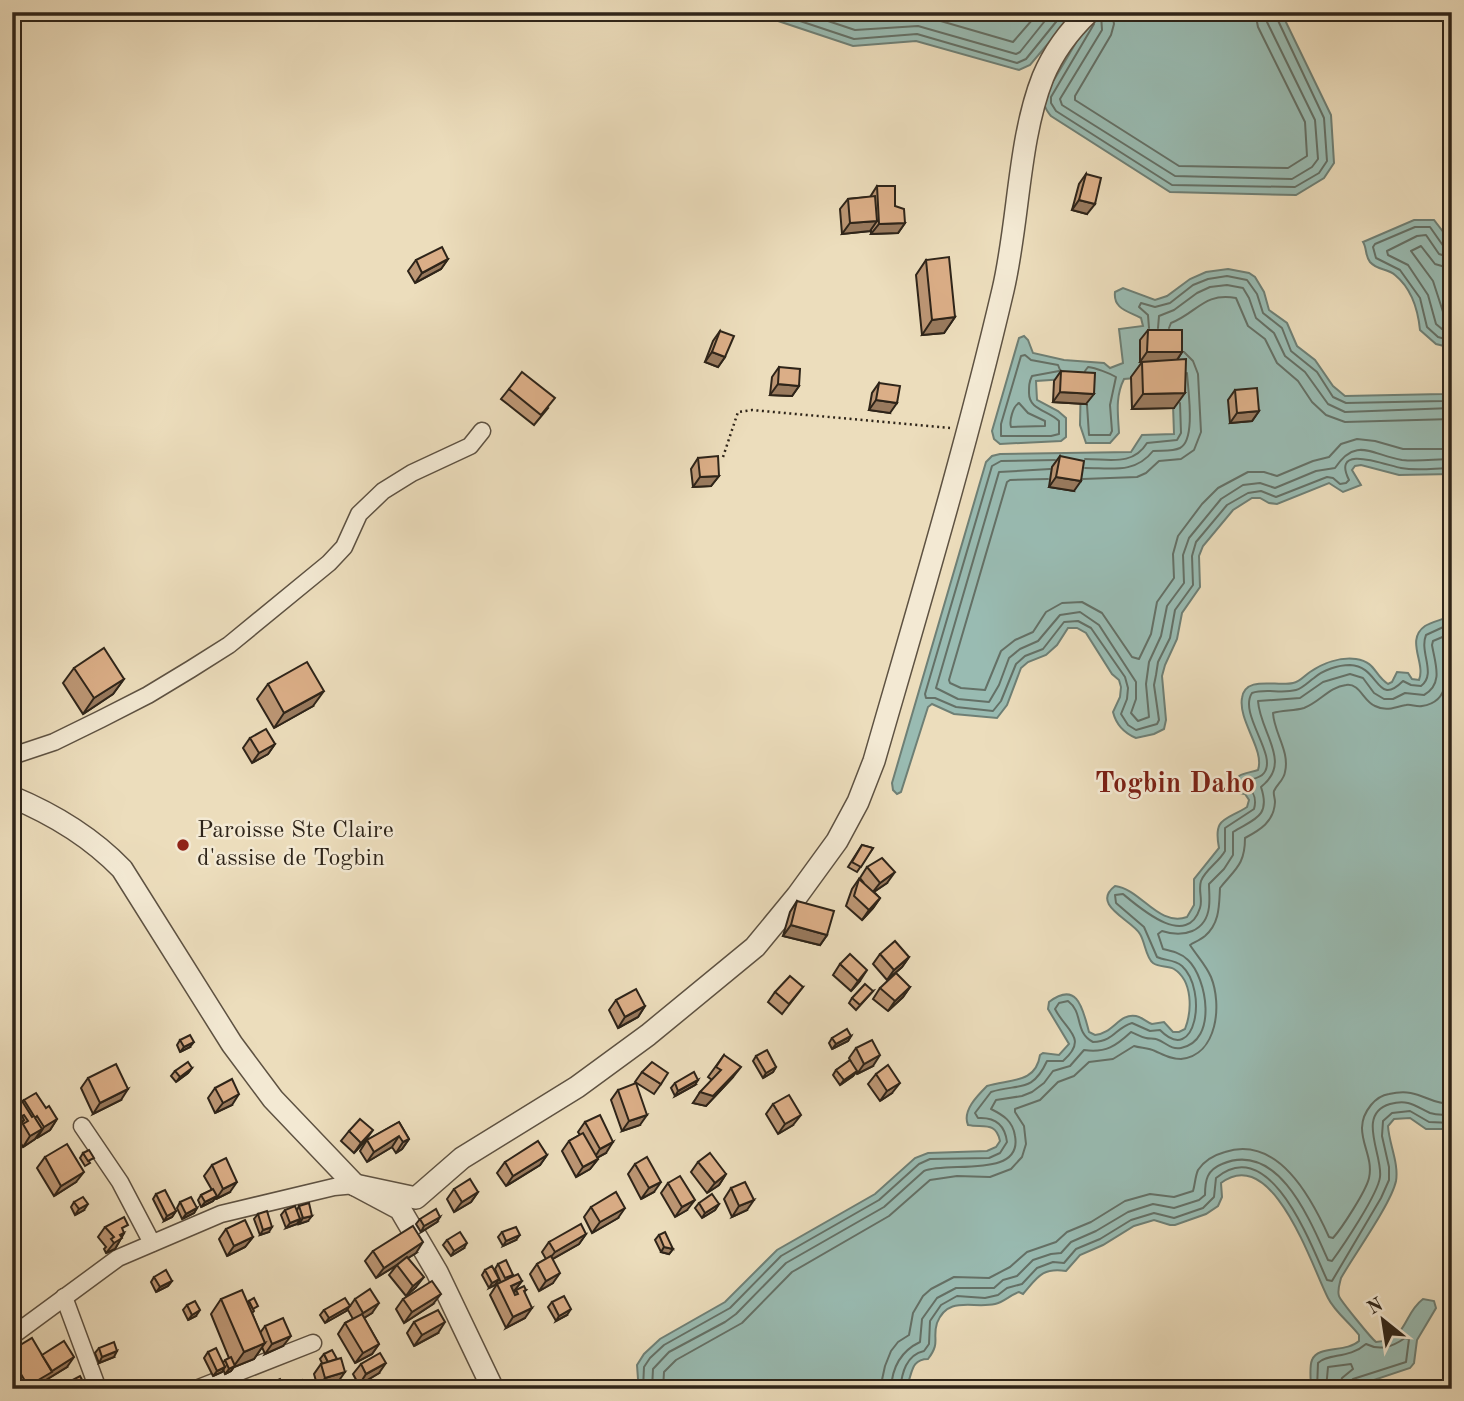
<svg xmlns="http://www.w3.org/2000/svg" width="1464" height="1401" font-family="'Old Standard TT',serif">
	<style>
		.water { fill: #99bbb2; stroke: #6e7f75; stroke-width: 2 }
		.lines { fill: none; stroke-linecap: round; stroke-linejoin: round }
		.shore { stroke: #647066; stroke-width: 2 }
		.minor-casing { stroke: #5e5242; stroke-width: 19 }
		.tertiary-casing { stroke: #5e5242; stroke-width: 24 }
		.path { stroke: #2e2419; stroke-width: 2.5; stroke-dasharray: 2 3.5; stroke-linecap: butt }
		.minor { stroke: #f3e9d3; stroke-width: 16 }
		.tertiary { stroke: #f3e9d3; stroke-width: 21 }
		.wall { fill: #bc9674; stroke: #2e2419; stroke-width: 2 }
		.shaded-wall { fill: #997a5e; stroke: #2e2419; stroke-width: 2 }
		.building { fill: #dbae87; stroke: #2e2419; stroke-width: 2 }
		.poi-dot { fill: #8f2418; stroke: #f3e9d3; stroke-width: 2.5 }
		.labels { text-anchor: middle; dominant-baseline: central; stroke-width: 5; stroke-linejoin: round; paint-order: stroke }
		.poi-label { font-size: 24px; fill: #2e2419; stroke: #f3e9d3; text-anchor: start }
		.quarter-label { font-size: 28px; font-weight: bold; fill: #7a1f14; stroke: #f3e9d3 }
	</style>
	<rect width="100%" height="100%" fill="#ecddbc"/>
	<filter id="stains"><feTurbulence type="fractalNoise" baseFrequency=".00286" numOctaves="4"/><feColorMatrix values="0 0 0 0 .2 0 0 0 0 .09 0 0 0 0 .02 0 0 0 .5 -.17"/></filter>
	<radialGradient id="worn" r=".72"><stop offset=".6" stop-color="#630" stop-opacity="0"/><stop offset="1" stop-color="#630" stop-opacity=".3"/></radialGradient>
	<g class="water">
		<path d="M751,12H1275L1283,16L1331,115L1334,163L1324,178L1296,195L1170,192L1051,116C1045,109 1043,104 1045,95L1087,24L1074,13L1030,65L1019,70L916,41L853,46Z"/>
		<path d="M1414,220H1434L1444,233L1452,250V348L1436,344L1420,330C1418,310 1411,288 1395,275C1387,268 1378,271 1370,262C1365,256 1367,248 1363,242Z"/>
		<path d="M1228,269L1249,273L1255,277L1264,292L1269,310L1287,323L1297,346L1315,360L1333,386L1345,396L1443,394L1452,390V474L1399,475L1361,465L1355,466L1352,470L1361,485L1343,492L1329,483L1277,504L1269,503L1260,498H1252L1233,510L1203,546L1199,556L1200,587L1182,613L1177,639L1165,665L1162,676L1166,720L1164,729L1154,734L1136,738C1124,733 1116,724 1113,712L1120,697L1121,687L1119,680L1112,674L1086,633L1077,628H1068L1057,645L1046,655L1028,662L1021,668L1007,705L997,718L954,714L932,704L928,707L901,792L897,794L893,790L892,783L986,462L992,456L1000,454L1131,452L1142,435L1174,434L1172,375L1124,379C1115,397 1118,414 1119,433L1110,443H1086L1080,425L1081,378L1036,381L1037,400L1058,411L1066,418V437L1061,441L1000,444L994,439L992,431L1019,338L1024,336L1028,340L1033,353L1064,360L1104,363L1110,368L1123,363L1119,329L1143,326L1141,318C1128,311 1113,309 1115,292L1123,288L1155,300L1167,296L1190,279L1206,272Z"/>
		<path d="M1452,615V1129H1426L1410,1118L1394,1119L1388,1126C1389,1144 1399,1163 1396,1181C1391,1204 1354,1255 1341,1278C1340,1283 1337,1290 1339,1296C1340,1300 1371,1338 1376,1342C1409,1339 1402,1315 1423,1299L1434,1301L1436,1308L1417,1340L1414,1363L1410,1368L1347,1389H1311C1311,1380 1309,1367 1312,1360C1318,1345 1346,1353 1359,1341V1335C1349,1322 1335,1312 1328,1298C1312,1267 1273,1143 1221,1183L1222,1197L1218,1206L1206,1214L1175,1225H1170L1154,1220L1134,1226L1103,1245L1080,1255L1066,1271C1042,1267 1037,1278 1023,1294L1019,1292C1010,1295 1004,1302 995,1304C973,1309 948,1295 937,1323C932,1339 941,1342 928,1359C909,1359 913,1377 905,1389H636L638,1379L637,1365L644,1354L660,1339L725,1302L777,1250L875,1194L915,1158L928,1153L987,1151L996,1147L1000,1141C996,1121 983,1128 968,1125C962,1111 977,1096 987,1086C1009,1079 1036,1084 1040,1055L1043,1053L1059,1055L1069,1044L1048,1009L1049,1002C1078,980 1083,1010 1089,1032L1095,1035C1114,1033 1119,1013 1136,1016C1142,1017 1146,1022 1152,1024L1164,1022L1173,1032H1179L1185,1029C1192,1011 1193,981 1174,969C1167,965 1160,968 1153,963C1146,958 1145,942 1140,934C1132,920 1090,905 1115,886C1141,889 1158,927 1187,917L1194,905V879L1219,848C1213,817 1225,821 1247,807L1249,800L1245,794L1239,793L1234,788C1234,772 1247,774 1258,770C1265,750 1238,721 1242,698C1245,675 1277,687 1293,683C1300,682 1304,676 1310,672C1323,663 1340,657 1356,659C1376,662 1374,675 1388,684L1392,682L1397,672L1408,673L1412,679L1419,680C1426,663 1405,640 1425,626C1433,621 1443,620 1452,615Z"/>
	</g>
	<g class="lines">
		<g class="shore">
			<polyline points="773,12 854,39 917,34 1017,63 1026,59 1064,12"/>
			<polyline points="801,12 855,30 918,26 1016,54 1020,52 1052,12"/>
			<polyline points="834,12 857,20 920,15 1013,42 1039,12"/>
			<polyline points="1112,12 1114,24 1111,35 1075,96 1075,100 1179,166 1288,168 1307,156 1305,122 1258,27 1255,12"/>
			<polyline points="1101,14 1102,30 1060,99 1062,105 1175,176 1292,179 1312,167 1318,159 1315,120 1267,22 1265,12"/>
			<polyline points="1094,24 1051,97 1051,103 1056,111 1172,185 1295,187 1319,173 1327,161 1324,118 1274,12"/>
			<polyline points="1452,249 1444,247 1430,227 1415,227 1375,244 1373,247 1376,258 1400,270 1420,298 1427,327 1438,337 1452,341"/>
			<polyline points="1452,258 1439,254 1426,235 1417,236 1387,251 1388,255 1408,265 1428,295 1436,324 1442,329 1452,331"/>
			<polyline points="1452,269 1435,264 1421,246 1411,251 1433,281 1445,318 1452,320"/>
			<polyline points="1149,328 1148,315 1139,307 1141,303 1155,307 1170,303 1193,285 1208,279 1227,276 1247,280 1257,294 1263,313 1282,328 1291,351 1317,372 1333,397 1346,403 1443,401 1452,399"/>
			<polyline points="1158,328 1159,316 1174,310 1197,293 1210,287 1227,285 1243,288 1249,298 1256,318 1274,333 1285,356 1305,372 1328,404 1345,412 1452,408"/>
			<path d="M1169,328L1171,323C1197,313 1204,292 1236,298L1248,326L1265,339L1277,363L1298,381L1312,402L1326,415L1345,422L1452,419"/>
			<path d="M1059,371L1032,376C1029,382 1029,386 1029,393C1029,410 1048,410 1059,421V434L1051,436H1001V424L1021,356L1025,355L1031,360L1058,365L1060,370"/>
			<path d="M1085,371L1088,367C1096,368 1109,373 1116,377L1110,405L1112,431L1110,435H1089L1087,405"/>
			<path d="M1019,403L1028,413L1045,421V426L1011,427C1009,421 1013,406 1019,403Z"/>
			<path d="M1085,459C1110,459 1133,466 1147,443L1177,440L1181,433L1180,403"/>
			<path d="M1055,460L1001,461L992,466L925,694L926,698H935L956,707L993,711L1001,701L1016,664L1025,656L1043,649L1064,622L1078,621L1091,628L1125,677L1128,688L1127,699L1121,714L1128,725L1136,730L1157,724L1159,720L1154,685L1156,675L1158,662L1170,638L1175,610L1193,585L1192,556L1196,542L1227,505L1248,493L1261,491L1276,497L1327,477L1333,478L1340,484L1346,483L1349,480C1330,442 1388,466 1401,468C1418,471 1435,468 1452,468"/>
			<path d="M1085,468C1111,468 1135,474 1153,451C1161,450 1172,452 1180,448C1196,440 1188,390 1187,373"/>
			<path d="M1050,469L999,472L936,688L958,699L989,702L999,685L1009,658L1020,649L1038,641L1060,615L1080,612L1099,625L1136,682V699L1131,713L1138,721L1149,717L1146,684L1149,662L1161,636L1167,606L1184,583L1183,555L1189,538L1221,499L1243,485L1260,483L1275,488L1316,471L1335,468C1356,436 1372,455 1402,460C1419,462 1435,459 1452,459"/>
			<polyline points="1048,479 1010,480 1007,482 949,680 950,683 961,688 985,690 1001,651 1015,640 1033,632 1046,612 1062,603 1082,602 1102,613 1132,657 1139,659 1151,634 1157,602 1174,578 1173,554 1178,536 1202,504 1218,488 1248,472 1264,472 1277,476 1313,461 1329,457 1341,444 1357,439 1375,441 1403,449 1452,449"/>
			<polyline points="1083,479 1137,477 1146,473 1159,461 1181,459 1194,450 1201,432 1198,374 1193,361 1184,352"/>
			<path d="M643,1389L644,1367L650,1358L664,1345L730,1308L781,1256L879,1200L919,1164L930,1159L989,1158L1000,1153L1007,1142C1005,1125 995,1117 978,1118L975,1113L991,1092C1018,1083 1032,1094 1047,1061H1063C1089,1038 1066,1031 1055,1009L1059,1003L1068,1001C1084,1013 1074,1032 1093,1042C1115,1041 1115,1028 1132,1023L1150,1031L1160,1030C1196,1067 1208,990 1182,966C1174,959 1165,961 1157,957L1144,927L1116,903L1115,895L1123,894C1141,909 1187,949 1200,908C1203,900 1198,890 1201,881C1205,870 1219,862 1225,851V828L1254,809C1257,798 1254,791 1245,785L1244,782C1250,778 1259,780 1264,773C1278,755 1238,714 1252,693C1265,688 1281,694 1296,690C1303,688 1308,682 1314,678C1323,670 1338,665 1350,665C1380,666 1376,708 1403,681L1411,685L1421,686C1437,674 1419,652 1426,635L1452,623"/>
			<path d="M652,1389L653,1369L669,1352L725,1322L736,1314L786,1263L884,1207L924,1171C947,1161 1023,1179 1015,1136C1013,1121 1003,1115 991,1109L996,1100L1022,1096L1032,1092L1044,1083L1053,1071L1070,1066L1084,1050C1106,1053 1116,1046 1131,1032C1136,1034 1140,1037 1146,1038C1149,1039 1153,1038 1156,1039C1166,1042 1170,1050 1181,1048C1218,1041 1207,978 1188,960C1181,953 1172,951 1163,949L1158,934L1162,931C1183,938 1206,932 1209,907C1210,899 1209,891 1209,884L1224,869L1233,855V832C1254,819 1271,817 1261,787C1293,762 1260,733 1258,701L1300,698L1323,682L1350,674L1363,678L1374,693L1384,699H1393L1405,693L1424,695C1444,684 1435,663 1432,645L1433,641L1452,633"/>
			<path d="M663,1389L664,1372L676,1360L742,1323L792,1272L889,1216L930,1180L957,1176L990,1177L1011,1169L1022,1157L1026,1144L1024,1126L1015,1112V1109L1040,1100L1058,1082L1074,1076L1089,1062L1113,1059L1134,1046C1140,1048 1149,1048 1155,1051C1164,1055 1170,1059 1181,1059C1218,1055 1222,1004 1211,977C1206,965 1197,956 1190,945C1195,942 1200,940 1205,936C1220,923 1219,905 1220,888C1235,869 1245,865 1245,838C1260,830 1274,822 1275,802C1275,798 1273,794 1274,791C1277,784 1284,780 1285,772C1290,751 1274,733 1273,713C1282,710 1294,711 1304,708C1320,702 1329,687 1346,685C1360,683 1363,701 1375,706C1387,712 1394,707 1406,705C1411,704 1416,707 1422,706C1452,702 1447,670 1443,649L1452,644"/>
			<path d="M880,1389L885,1366L891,1351L898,1342L909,1335L913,1313L923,1296L931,1289L954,1277L989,1278L1010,1267L1027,1252L1056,1242L1067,1232L1091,1222L1125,1201L1150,1194L1174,1197L1193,1191C1195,1185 1195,1177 1198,1170C1204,1161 1214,1155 1225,1152C1278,1135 1311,1197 1329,1237L1333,1238C1342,1228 1366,1191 1369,1178C1375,1152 1349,1132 1371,1105C1376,1099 1382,1095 1389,1094C1420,1087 1426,1104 1452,1104"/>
			<path d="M891,1389C892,1368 901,1351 920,1342L922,1319L937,1298L956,1288H994L1003,1280L1017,1276L1033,1260L1051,1254L1061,1253L1071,1242L1096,1231L1128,1212L1153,1204L1174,1208L1199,1200L1205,1195C1205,1180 1207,1170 1222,1164C1278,1140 1310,1220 1328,1260L1332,1261C1343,1246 1378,1194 1380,1177C1383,1155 1356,1114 1390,1104C1409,1099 1415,1106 1430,1113C1436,1115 1445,1115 1452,1114"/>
			<path d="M900,1389C902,1373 906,1355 924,1351L929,1344L930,1321L941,1305L957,1296L985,1298L998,1295L1007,1288L1022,1284L1037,1268L1053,1262L1064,1263L1076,1249L1100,1239L1131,1220L1154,1213L1174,1218L1203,1208L1214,1197L1216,1178C1270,1132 1311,1245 1327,1280L1332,1281L1381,1198L1389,1180V1167L1382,1136L1383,1121L1392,1113L1410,1111L1429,1122L1452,1123"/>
			<path d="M1317,1389L1318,1363C1328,1353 1349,1359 1366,1344C1380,1351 1392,1347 1405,1338L1409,1339L1406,1362L1353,1379L1349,1383L1348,1389"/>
			<polyline points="1326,1389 1328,1367 1351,1364 1353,1369 1342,1378 1339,1389"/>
		</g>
		<defs>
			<g id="minor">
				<polyline points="12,756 54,742 101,719 148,695 191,669 229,645 329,563 344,547 359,514 383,491 412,473 470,446 482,431"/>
				<polyline points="82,1126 120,1182 152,1243"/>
				<polyline points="64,1297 98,1389"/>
				<polyline points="12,1336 118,1258 221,1214 334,1187 355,1185"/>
				<polyline points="196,1389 313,1343"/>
			</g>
			<g id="tertiary">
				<path d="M12,797C53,814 91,837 122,869L232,1044L273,1099L355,1185L400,1209L437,1272L493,1389"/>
				<path d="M355,1185L416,1198L462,1158L577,1087L648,1035L755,947L797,896L837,841L858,802L874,761C919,605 966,448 1003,290C1019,222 1018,140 1043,77C1053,53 1070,30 1089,12"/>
			</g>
		</defs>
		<use href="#minor" class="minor-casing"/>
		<use href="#tertiary" class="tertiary-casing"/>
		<polyline class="path" points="723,457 738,412 752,410 950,428"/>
		<use href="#minor" class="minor"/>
		<use href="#tertiary" class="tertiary"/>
	</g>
	<g class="wall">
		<polygon points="1086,174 1087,214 1072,210 1079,184"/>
		<polygon points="877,186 895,206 905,223 898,233 871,234 871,230 870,231 842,234 840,209 848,199 870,197"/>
		<polygon points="448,259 441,269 415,283 408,271 416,260"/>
		<polygon points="926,260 955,317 944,333 922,335 916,275"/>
		<polygon points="1148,330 1182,352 1177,360 1174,408 1132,409 1131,377 1142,362 1140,362 1140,340"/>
		<polygon points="720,331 725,357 718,367 705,362 713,341"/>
		<polygon points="779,367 799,386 792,396 770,395 772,377"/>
		<polygon points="1061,371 1086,404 1053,402 1054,381"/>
		<polygon points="879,383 890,413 869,410 872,393"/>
		<polygon points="509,389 548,408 534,425 501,399"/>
		<polygon points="1235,390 1259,411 1252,421 1230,423 1228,400"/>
		<polygon points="1060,456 1074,491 1049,487 1052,467"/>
		<polygon points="698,458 719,476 711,486 693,487 691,469"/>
		<polygon points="74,668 124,679 113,694 83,714 63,683"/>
		<polygon points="268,684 313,706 274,728 257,699"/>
		<polygon points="250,738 275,744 268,754 252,763 243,748"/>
		<polygon points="862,845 873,848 857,872 848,867"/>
		<polygon points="867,867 887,883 874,892 880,898 873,908 862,920 846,906 852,889 859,879 864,883 860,878"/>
		<polygon points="797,901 827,935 820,945 783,936 790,912"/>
		<polygon points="880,954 909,957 902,967 887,980 873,964"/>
		<polygon points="840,964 860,981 851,991 833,975"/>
		<polygon points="803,987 782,1014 768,1002 775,992"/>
		<polygon points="910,987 903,997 888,1011 873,999 880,988"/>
		<polygon points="873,991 856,1010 849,1003 852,998"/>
		<polygon points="616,1000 645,1006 638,1017 618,1028 609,1010"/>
		<polygon points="851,1036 848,1041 832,1049 829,1043 832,1038"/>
		<polygon points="180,1040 190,1047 180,1052 177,1045"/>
		<polygon points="856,1048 873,1066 857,1074 856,1072 853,1076 840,1085 833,1075 836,1070 851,1062 849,1058"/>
		<polygon points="724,1055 733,1077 706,1106 693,1103 712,1080 708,1077"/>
		<polygon points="756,1056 776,1067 773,1072 763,1078 753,1061"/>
		<polygon points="192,1068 188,1073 176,1082 171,1076 175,1071"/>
		<polygon points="642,1072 661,1084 654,1094 635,1082"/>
		<polygon points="876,1074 892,1093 880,1101 868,1084"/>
		<polygon points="88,1078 121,1100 93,1114 81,1088"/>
		<polygon points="675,1083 695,1085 675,1096 671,1088"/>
		<polygon points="215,1088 232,1105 215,1113 208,1098"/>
		<polygon points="618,1090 640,1125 622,1131 611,1100"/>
		<polygon points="24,1100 46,1108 57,1119 50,1130 37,1138 36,1137 35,1139 23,1147 16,1135 19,1129 18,1128 13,1132 12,1131 12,1103 17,1104 22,1102"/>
		<polygon points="773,1104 793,1125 778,1134 766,1114"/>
		<polygon points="399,1122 409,1139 402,1149 396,1153 392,1147 367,1162 360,1151 367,1140"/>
		<polygon points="585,1122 606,1153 597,1158 598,1159 590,1169 576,1177 562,1151 569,1141 580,1135 578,1132"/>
		<polygon points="349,1131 365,1141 354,1153 341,1141"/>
		<polygon points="83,1153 90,1163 85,1166 80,1158"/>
		<polygon points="547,1155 540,1165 506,1186 497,1173 505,1162"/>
		<polygon points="45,1157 76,1182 54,1196 37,1168"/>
		<polygon points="698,1162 726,1174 719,1185 707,1193 691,1172"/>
		<polygon points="635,1164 654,1192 641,1199 628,1174"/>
		<polygon points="212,1165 230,1192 216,1199 215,1198 213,1201 201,1207 198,1200 201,1195 212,1190 204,1176"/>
		<polygon points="668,1183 687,1210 675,1217 661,1193"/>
		<polygon points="731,1188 747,1210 732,1217 724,1199"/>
		<polygon points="454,1189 478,1192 471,1202 454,1212 447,1199"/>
		<polygon points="156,1194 176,1211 172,1217 164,1221 153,1199"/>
		<polygon points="74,1202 84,1210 75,1215 71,1207"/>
		<polygon points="180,1202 197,1208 194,1213 182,1219 177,1208"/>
		<polygon points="699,1203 719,1204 715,1210 702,1218 695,1208"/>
		<polygon points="299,1206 308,1221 299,1224 299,1222 297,1224 286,1228 281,1215 285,1210 297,1210"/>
		<polygon points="591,1207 618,1218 592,1233 584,1217"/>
		<polygon points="258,1214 269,1232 260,1235 254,1219"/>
		<polygon points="420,1219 437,1222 421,1232 416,1224"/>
		<polygon points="105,1227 123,1231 124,1233 115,1249 106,1253 104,1249 106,1247 98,1237"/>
		<polygon points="226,1229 253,1237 245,1247 227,1256 219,1239"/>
		<polygon points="502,1232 516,1240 503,1246 498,1237"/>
		<polygon points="586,1234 579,1244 553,1259 553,1283 539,1291 530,1274 537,1264 546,1259 542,1252 549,1242"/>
		<polygon points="659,1235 673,1249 669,1254 661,1252 655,1240"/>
		<polygon points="447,1240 464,1248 451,1256 443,1245"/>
		<polygon points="373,1251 416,1253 408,1258 416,1287 406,1296 389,1275 397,1265 376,1278 365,1261"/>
		<polygon points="498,1264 513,1275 510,1278 522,1281 513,1292 514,1293 516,1290 526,1290 524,1292 525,1318 506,1328 490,1295 497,1284 501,1283 495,1269"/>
		<polygon points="485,1270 499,1279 495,1285 489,1288 482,1275"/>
		<polygon points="154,1277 172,1281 168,1286 156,1292 151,1282"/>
		<polygon points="221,1299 247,1303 249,1301 254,1311 252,1313 260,1333 265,1326 283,1346 265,1354 262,1347 254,1359 234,1367 231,1371 225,1374 223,1369 222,1372 213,1376 204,1358 208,1352 223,1362 229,1358 211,1314"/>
		<polygon points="355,1299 372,1313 364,1318 379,1344 372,1354 355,1363 338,1334 345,1323 353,1319 348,1310 325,1323 320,1315 324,1310 350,1306"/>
		<polygon points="403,1299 433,1304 404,1323 396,1309"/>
		<polygon points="552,1302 567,1315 556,1321 548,1307"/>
		<polygon points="187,1305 196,1316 188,1320 183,1310"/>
		<polygon points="414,1322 438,1333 414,1346 407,1333"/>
		<polygon points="99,1348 114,1357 99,1363 95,1353"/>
		<polygon points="12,1350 42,1355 67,1367 46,1380 39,1389 12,1389"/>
		<polygon points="324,1354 338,1382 318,1388 314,1374 321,1364 322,1363 320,1359"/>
		<polygon points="361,1364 379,1373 359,1385 353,1374"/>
		<polygon points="271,1383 282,1384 281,1387 304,1389 268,1389"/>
	</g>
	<g class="shaded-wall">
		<polygon points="1079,200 1095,204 1087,214 1072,210"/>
		<polygon points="877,221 870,231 842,234 850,223"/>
		<polygon points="905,223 898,233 871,234 879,224"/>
		<polygon points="448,259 441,269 415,283 422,273"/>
		<polygon points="955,317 944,333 922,335 932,320"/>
		<polygon points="712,352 725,357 718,367 705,362"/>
		<polygon points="1147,352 1182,352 1175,363 1140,362"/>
		<polygon points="778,384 799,386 792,396 770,395"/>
		<polygon points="1060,392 1094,394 1086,404 1053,402"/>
		<polygon points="1185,393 1174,408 1132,409 1143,394"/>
		<polygon points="876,400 897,403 890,413 869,410"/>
		<polygon points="1259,411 1252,421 1230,423 1237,413"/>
		<polygon points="719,476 711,486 693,487 700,477"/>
		<polygon points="1056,477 1081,481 1074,491 1049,487"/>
		<polygon points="124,679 113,694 83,714 94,698"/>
		<polygon points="324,691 313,706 274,728 284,713"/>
		<polygon points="275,744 268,754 252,763 259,753"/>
		<polygon points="895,872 887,883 872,893 880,883"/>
		<polygon points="880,898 873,908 862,920 869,910"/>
		<polygon points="791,925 827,935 820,945 783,936"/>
		<polygon points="909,957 902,967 887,980 894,970"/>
		<polygon points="867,970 860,981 851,991 858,981"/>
		<polygon points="910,987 903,997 888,1011 895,1001"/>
		<polygon points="645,1006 638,1017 618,1028 625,1017"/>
		<polygon points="851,1036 848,1041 832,1049 836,1044"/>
		<polygon points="194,1042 190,1047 180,1052 184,1047"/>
		<polygon points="880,1055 873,1066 857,1074 864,1064"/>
		<polygon points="741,1067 733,1077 706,1106 693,1103 700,1092"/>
		<polygon points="776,1067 773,1072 763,1078 766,1073"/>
		<polygon points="192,1068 188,1073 176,1082 180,1077"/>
		<polygon points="857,1071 853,1076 840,1085 844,1080"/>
		<polygon points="698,1080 695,1085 675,1096 678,1091"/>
		<polygon points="900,1083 892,1093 880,1101 887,1091"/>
		<polygon points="128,1089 121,1100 93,1114 100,1103"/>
		<polygon points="239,1094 232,1105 215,1113 223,1103"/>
		<polygon points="647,1115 640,1125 622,1131 629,1121"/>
		<polygon points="801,1115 793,1125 778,1134 785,1124"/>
		<polygon points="57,1119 50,1130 37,1138 44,1127"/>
		<polygon points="24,1120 17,1130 13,1132 20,1122"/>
		<polygon points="42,1129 35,1139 23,1147 30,1136"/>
		<polygon points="373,1130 365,1141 354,1153 361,1143"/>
		<polygon points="399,1136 392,1147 367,1162 374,1152"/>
		<polygon points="409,1139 402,1149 396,1153 403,1142"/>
		<polygon points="613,1142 606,1153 593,1160 600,1149"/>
		<polygon points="547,1155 540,1165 506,1186 513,1176"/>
		<polygon points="598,1159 590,1169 576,1177 583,1167"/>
		<polygon points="84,1172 76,1182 54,1196 61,1186"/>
		<polygon points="726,1174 719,1185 707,1193 715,1183"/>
		<polygon points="237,1182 230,1192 216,1199 223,1189"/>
		<polygon points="661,1182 654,1192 641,1199 649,1188"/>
		<polygon points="478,1192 471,1202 454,1212 462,1202"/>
		<polygon points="217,1196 213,1201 201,1207 205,1202"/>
		<polygon points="695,1200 687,1210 675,1217 682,1207"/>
		<polygon points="754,1200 747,1210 732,1217 739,1206"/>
		<polygon points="88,1204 84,1210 75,1215 79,1209"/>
		<polygon points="719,1204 715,1210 702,1218 705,1213"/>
		<polygon points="197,1208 194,1213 182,1219 186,1214"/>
		<polygon points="625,1208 618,1218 592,1233 600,1222"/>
		<polygon points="176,1211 172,1217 164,1221 167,1216"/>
		<polygon points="312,1216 308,1221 299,1224 303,1218"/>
		<polygon points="440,1217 437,1222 421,1232 424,1226"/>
		<polygon points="300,1219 297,1224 286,1228 290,1223"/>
		<polygon points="272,1227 269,1232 260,1235 263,1230"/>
		<polygon points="124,1233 115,1249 106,1253 114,1243 120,1235"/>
		<polygon points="586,1234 579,1244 547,1262 555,1252"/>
		<polygon points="520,1235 516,1240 503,1246 506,1241"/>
		<polygon points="253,1237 245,1247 227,1256 234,1246"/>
		<polygon points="423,1242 416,1253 376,1278 384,1268"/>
		<polygon points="467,1243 464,1248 451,1256 454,1251"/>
		<polygon points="664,1247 673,1249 669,1254 661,1252"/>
		<polygon points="560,1273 553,1283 539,1291 546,1281"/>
		<polygon points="424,1277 416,1287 406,1296 413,1286"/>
		<polygon points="499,1279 495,1285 489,1288 492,1283"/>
		<polygon points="172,1281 168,1286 156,1292 160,1287"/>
		<polygon points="522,1281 514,1291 503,1297 511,1286"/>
		<polygon points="441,1294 433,1304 404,1323 412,1312"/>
		<polygon points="379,1303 372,1313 356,1323 363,1313"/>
		<polygon points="350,1306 346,1311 325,1323 329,1318"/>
		<polygon points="532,1308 525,1318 506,1328 513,1317"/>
		<polygon points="571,1309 567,1315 556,1321 559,1316"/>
		<polygon points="200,1310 196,1316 188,1320 192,1315"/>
		<polygon points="445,1322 438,1333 414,1346 422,1335"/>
		<polygon points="291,1336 283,1346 265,1354 272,1344"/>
		<polygon points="265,1343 254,1359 234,1367 231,1371 225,1374 229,1369 234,1366 244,1352"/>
		<polygon points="379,1344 372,1354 355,1363 363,1353"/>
		<polygon points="117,1351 114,1357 99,1363 102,1357"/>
		<polygon points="74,1357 67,1367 46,1380 41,1388 26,1389 28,1386"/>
		<polygon points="386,1363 379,1373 359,1385 366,1374"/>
		<polygon points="225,1367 222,1372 213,1376 217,1371"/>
		<polygon points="345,1372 338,1382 318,1388 325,1378"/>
	</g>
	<g class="building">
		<polygon points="1086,174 1101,178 1095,204 1079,200"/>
		<polygon points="877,186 895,186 895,206 904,209 905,223 879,224"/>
		<polygon points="875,196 877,221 850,223 848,199"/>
		<polygon points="442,247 448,259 422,273 416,260"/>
		<polygon points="949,257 955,317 932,320 926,260"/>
		<polygon points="1148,330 1182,330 1182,352 1147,352"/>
		<polygon points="720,331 734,336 725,357 712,352"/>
		<polygon points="1186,359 1185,393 1143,394 1142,362"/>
		<polygon points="779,367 800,369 799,386 778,384"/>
		<polygon points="1061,371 1095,373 1094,394 1060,392"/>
		<polygon points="522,372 555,398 541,415 509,389"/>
		<polygon points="879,383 900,386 897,403 876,400"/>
		<polygon points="1257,388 1259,411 1237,413 1235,390"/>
		<polygon points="718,456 719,476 700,477 698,458"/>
		<polygon points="1060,456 1084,461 1081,481 1056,477"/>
		<polygon points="104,648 124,679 94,698 74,668"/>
		<polygon points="307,662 324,691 284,713 268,684"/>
		<polygon points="266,729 275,744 259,753 250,738"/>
		<polygon points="862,845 873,848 861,867 852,862"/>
		<polygon points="882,858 895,872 880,883 867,867"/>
		<polygon points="859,879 880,898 869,910 854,896"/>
		<polygon points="797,901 834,911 827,935 791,925"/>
		<polygon points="895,941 909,957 894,970 880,954"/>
		<polygon points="850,954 867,970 858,981 840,964"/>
		<polygon points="896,973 910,987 895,1001 880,988"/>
		<polygon points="790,976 803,987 789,1004 775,992"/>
		<polygon points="865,984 873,991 860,1005 852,998"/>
		<polygon points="636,989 645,1006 625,1017 616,1000"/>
		<polygon points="847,1029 851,1036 836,1044 832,1038"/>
		<polygon points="190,1035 194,1042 184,1047 180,1040"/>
		<polygon points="872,1040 880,1055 864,1064 856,1048"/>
		<polygon points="767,1050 776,1067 766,1073 756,1056"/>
		<polygon points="724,1055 741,1067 713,1096 700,1092 721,1070 716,1067"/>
		<polygon points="850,1060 857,1071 844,1080 836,1070"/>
		<polygon points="188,1062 192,1068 180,1077 175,1071"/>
		<polygon points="652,1062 668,1073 661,1084 642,1072"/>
		<polygon points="116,1064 128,1089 100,1103 88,1078"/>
		<polygon points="888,1065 900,1083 887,1091 876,1074"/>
		<polygon points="694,1072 698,1080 678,1091 675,1083"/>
		<polygon points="232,1079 239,1094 223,1103 215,1088"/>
		<polygon points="636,1083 647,1115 629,1121 618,1090"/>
		<polygon points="36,1093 46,1108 49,1106 57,1119 44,1127 37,1116 35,1118 42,1129 30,1136 23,1124 28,1121 24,1115 22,1116 24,1120 20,1122 12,1109 12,1103 16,1101 17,1104 22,1101 32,1117 34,1116 24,1100"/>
		<polygon points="789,1095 801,1115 785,1124 773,1104"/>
		<polygon points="600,1115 613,1142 600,1149 585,1122"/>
		<polygon points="360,1119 373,1130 361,1143 349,1131"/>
		<polygon points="399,1122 409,1139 403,1142 399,1136 374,1152 367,1140"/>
		<polygon points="583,1133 598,1159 583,1167 569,1141"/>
		<polygon points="538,1141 547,1155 513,1176 505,1162"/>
		<polygon points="67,1144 84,1172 61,1186 45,1157"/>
		<polygon points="89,1150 94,1158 88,1161 83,1153"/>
		<polygon points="710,1153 726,1174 715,1183 698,1162"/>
		<polygon points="647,1157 661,1182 649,1188 635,1164"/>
		<polygon points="226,1158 237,1182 223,1189 212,1165"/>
		<polygon points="680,1176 695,1200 682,1207 668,1183"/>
		<polygon points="470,1179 478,1192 462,1202 454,1189"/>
		<polygon points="745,1182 754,1200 739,1206 731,1188"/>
		<polygon points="213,1189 217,1196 205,1202 201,1195"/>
		<polygon points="165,1190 176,1211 167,1216 156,1194"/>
		<polygon points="616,1192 625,1208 600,1222 591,1207"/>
		<polygon points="712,1194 719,1204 705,1213 699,1203"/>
		<polygon points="83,1197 88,1204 79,1209 74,1202"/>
		<polygon points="191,1197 197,1208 186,1214 180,1202"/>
		<polygon points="309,1203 312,1216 303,1218 299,1206"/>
		<polygon points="295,1206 300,1219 290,1223 285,1210"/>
		<polygon points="436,1209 440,1217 424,1226 420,1219"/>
		<polygon points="267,1211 272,1227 263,1230 258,1214"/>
		<polygon points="124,1217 128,1225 122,1228 124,1233 120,1235 122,1238 114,1243 111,1239 114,1237 105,1227"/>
		<polygon points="245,1220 253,1237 234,1246 226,1229"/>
		<polygon points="581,1224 586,1234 555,1252 549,1242"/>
		<polygon points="413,1226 423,1242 384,1268 373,1251"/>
		<polygon points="516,1227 520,1235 506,1241 502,1232"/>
		<polygon points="460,1232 467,1243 454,1251 447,1240"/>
		<polygon points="665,1232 673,1249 664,1247 659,1235"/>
		<polygon points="551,1256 560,1273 546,1281 537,1264"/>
		<polygon points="407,1257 424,1277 413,1286 397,1265"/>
		<polygon points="506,1260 513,1275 505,1278 498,1264"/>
		<polygon points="492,1266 499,1279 492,1283 485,1270"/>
		<polygon points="166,1270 172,1281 160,1287 154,1277"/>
		<polygon points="518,1274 522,1281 511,1286 515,1295 518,1294 516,1290 524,1286 526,1290 524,1291 532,1308 513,1317 497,1284"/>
		<polygon points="432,1281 441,1294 412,1312 403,1299"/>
		<polygon points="370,1289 379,1303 363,1313 355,1299"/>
		<polygon points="242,1290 265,1343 244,1352 221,1299"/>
		<polygon points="564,1296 571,1309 559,1316 552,1302"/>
		<polygon points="254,1298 258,1306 253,1309 249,1301"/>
		<polygon points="345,1298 350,1306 329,1318 324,1310"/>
		<polygon points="195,1301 200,1310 192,1315 187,1305"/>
		<polygon points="438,1310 445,1322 422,1335 414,1322"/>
		<polygon points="362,1314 379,1344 363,1353 345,1323"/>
		<polygon points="283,1318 291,1336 272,1344 265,1326"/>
		<polygon points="32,1338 52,1372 28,1386 12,1359 12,1350"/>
		<polygon points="64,1341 74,1357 52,1371 42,1355"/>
		<polygon points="114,1342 117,1351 102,1357 99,1348"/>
		<polygon points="216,1348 225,1367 217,1371 208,1352"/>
		<polygon points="332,1350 337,1359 328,1362 324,1354"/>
		<polygon points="380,1353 386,1363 366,1374 361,1364"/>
		<polygon points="231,1357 235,1366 229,1369 225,1360"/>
		<polygon points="341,1358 345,1372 325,1378 321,1364"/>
		<polygon points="80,1376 87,1389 65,1389 63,1385"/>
		<polygon points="280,1379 282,1384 273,1388 271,1383"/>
		<polygon points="302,1380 304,1389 274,1389"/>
	</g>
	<circle class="poi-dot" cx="183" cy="845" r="7"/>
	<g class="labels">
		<g class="poi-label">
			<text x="197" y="831">Paroisse Ste Claire<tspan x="197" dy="28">d'assise de Togbin</tspan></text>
		</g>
		<g class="quarter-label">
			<text x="1175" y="785">Togbin Daho</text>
		</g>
	</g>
	<rect width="1464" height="1401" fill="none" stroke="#ecddbc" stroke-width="42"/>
	<rect x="14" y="14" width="1436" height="1373" fill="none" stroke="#2e2419" stroke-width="3.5"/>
	<rect x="21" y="21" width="1422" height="1359" fill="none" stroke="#2e2419" stroke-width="2"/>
	<g transform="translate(1383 1320) rotate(330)" stroke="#f3e9d3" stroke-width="5" paint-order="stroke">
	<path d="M0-5L12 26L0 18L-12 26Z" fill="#2e2419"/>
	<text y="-10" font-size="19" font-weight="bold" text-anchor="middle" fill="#2e2419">N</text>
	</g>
	<rect width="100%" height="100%" filter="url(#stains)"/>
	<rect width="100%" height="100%" fill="url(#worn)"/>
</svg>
